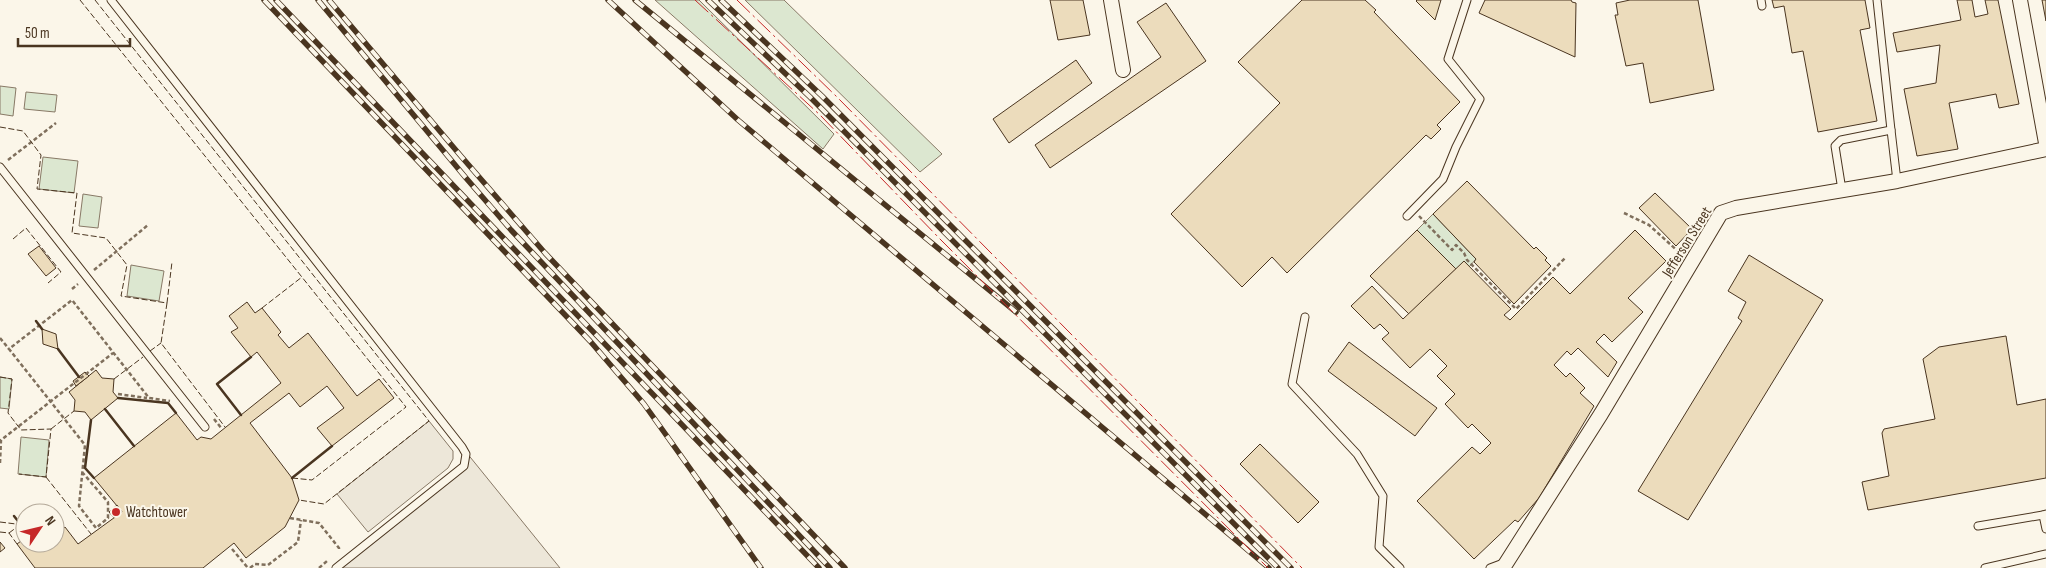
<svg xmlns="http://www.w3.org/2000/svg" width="2046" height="568" font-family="'Sofia Sans Condensed',sans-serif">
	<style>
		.green { fill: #dce7d0; stroke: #887966 }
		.parking { fill: #ede7d9; stroke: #887966 }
		.building { fill: #ecdcbc; stroke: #4a3520 }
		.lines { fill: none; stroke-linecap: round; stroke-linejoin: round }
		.service-casing { stroke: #4a3520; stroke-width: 9 }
		.minor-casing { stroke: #4a3520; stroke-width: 16 }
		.path { stroke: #7f6f5c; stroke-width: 2.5; stroke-dasharray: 4 2.5; stroke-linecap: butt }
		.service { stroke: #fbf6e9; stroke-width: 7 }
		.minor { stroke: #fbf6e9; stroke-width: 14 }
		.rail-casing { stroke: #4a3520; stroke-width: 5.5 }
		.rail { stroke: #fbf6e9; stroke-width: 4; stroke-dasharray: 11; stroke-linecap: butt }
		.fence { stroke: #4a3520; stroke-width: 1; stroke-dasharray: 6 2.5; stroke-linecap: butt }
		.wall { stroke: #4a3520; stroke-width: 2.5 }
		.power { stroke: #c62828; stroke-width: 1; stroke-dasharray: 18 4 2.5 4; stroke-linecap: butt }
		.poi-dot { fill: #c62828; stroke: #fbf6e9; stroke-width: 2 }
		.labels { text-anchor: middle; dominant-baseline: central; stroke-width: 4; stroke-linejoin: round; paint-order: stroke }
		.street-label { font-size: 15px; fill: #4a3520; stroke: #fbf6e9 }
		.poi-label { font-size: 15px; fill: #4a3520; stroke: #fbf6e9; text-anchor: start }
	</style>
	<rect width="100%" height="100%" fill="#fbf6e9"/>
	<g class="green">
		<polygon points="655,0 699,0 834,134 823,149"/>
		<polygon points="745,0 784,0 942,154 920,172"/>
		<polygon points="0,86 16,88 13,116 0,114"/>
		<polygon points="26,92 57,95 55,112 24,109"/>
		<polygon points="43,157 78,161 74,193 39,189"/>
		<polygon points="83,194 102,197 98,228 79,226"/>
		<polygon points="1433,214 1476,259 1469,267 1456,269 1417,230"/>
		<polygon points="131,265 164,271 159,301 127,296"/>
		<polygon points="0,377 12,379 9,409 0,408"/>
		<polygon points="21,437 49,440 46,477 18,474"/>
	</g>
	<g class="parking">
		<polygon points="429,421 453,451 453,459 448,468 368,532 337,494"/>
		<polygon points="462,447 560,568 336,568 464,466"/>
	</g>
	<g class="building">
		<polygon points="1050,0 1083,0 1090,35 1058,40"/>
		<polygon points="1302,0 1365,0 1376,10 1374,12 1460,102 1437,125 1441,129 1431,139 1426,135 1287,273 1272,257 1242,287 1171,214 1280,103 1238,62"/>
		<polygon points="1417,0 1441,0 1435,20 1416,1"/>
		<polygon points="1485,0 1571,0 1572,2 1576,3 1575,57 1479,13"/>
		<polygon points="1630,0 1698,0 1714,90 1650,103 1643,63 1626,66 1615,15 1618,15 1616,3"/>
		<polygon points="1772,0 1865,0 1870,28 1860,30 1877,121 1818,132 1803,51 1792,53 1784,6 1774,8"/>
		<polygon points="1957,0 1972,0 1975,17 1988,14 1985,0 1998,0 2019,104 1999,108 1996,94 1949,103 1958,149 1917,156 1904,89 1936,83 1940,45 1897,52 1893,33 1961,20"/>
		<polygon points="2042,0 2046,0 2046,21"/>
		<polygon points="1166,3 1206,61 1050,168 1035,145 1161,57 1137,22"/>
		<polygon points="1076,60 1092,83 1009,143 993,119"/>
		<polygon points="1467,181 1534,249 1536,247 1547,258 1545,260 1551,266 1514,304 1474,262 1476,259 1433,214"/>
		<polygon points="1655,193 1692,229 1676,246 1639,208"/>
		<polygon points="1417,230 1456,269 1409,314 1370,276"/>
		<polygon points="1635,230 1666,261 1628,298 1643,312 1612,342 1604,334 1596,342 1617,362 1608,377 1578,348 1571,355 1567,351 1554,365 1566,377 1570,373 1585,388 1580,393 1594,406 1539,498 1518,522 1515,520 1474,559 1417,501 1472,447 1480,454 1491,443 1472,424 1468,428 1445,404 1455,394 1437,376 1447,366 1430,349 1410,368 1382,339 1389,333 1380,324 1374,329 1351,306 1372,286 1403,319 1464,261 1511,309 1504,315 1510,320 1553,277 1570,294"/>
		<polygon points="39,246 56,268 46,276 28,254"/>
		<polygon points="1749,255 1823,300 1688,520 1638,491 1742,321 1738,318 1746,302 1728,291"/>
		<polygon points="247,302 255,313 262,308 281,332 278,335 289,348 308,333 357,396 379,379 394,398 332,446 317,428 344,408 327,386 300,407 289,393 250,423 292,478 299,500 285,527 246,558 234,543 203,568 35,568 17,544 25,538 25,543 55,543 55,535 65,527 78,544 122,512 94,478 176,413 197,440 201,437 211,439 281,383 257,352 251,357 231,332 238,328 229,316"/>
		<polygon points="42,329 56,334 58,349 43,344"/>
		<polygon points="2006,336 2017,405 2046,399 2046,478 1868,510 1862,482 1889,476 1882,433 1884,429 1935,419 1923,359 1939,347"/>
		<polygon points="1349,342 1437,408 1415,436 1328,371"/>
		<polygon points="96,370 102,378 114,379 113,392 118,398 91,420 85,412 74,411 75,400 69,392"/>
		<polygon points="85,372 89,376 76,386 73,381"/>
		<polygon points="1260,444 1319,502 1298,523 1240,464"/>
		<polygon points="117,505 122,512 114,518 109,512"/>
		<polygon points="0,542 5,548 0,552"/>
	</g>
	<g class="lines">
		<defs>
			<g id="service">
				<polyline points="111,0 462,447 466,454 464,466 336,568"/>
				<polyline points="1761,0 1762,6"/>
				<polyline points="1877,0 1891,130"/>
				<polyline points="0,167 205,427"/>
				<polyline points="1842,190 1835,146 1841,140 1891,130 1897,181"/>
				<polyline points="1407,216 1443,179 1456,147 1480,99 1448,59 1467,0"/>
				<polyline points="1305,317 1292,384 1357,454 1383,496 1379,547 1400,568"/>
				<polyline points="2046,514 2043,515 2046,529"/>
				<polyline points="1978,526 2043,515"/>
				<polyline points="1490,568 1506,562"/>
				<polyline points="1985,568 2046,554"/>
			</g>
			<g id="minor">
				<polyline points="1111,0 1123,70"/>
				<polyline points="2020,0 2046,143"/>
				<polyline points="1503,568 1601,414 1721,213 1736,208 1897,181 2046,149"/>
			</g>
		</defs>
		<use href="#service" class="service-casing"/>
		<use href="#minor" class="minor-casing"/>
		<g class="path">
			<polyline points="8,160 56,123"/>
			<polyline points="1624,213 1649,225 1681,254"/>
			<polyline points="1419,216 1452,250 1456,245 1464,253 1467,260 1516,309 1565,258"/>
			<polyline points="94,270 148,225"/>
			<polyline points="72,289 78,284"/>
			<polyline points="0,338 9,349"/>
			<polyline points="118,394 147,398"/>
			<polyline points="214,419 222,429"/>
			<polyline points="0,463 1,440 113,353"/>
			<polyline points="82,472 108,502 108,518 96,528 79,506 85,445 9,349 72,300 149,398 170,401"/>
			<polyline points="290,518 319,523 339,548 339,551"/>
			<polyline points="232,549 248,568"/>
			<polyline points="250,568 255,564 268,565 298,542 301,520"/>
			<polyline points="319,568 327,561"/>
		</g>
		<use href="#service" class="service"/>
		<use href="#minor" class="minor"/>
		<defs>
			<g id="rail">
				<polyline points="264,0 590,341 644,404 761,568"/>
				<polyline points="276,0 819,568"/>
				<polyline points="318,0 466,178 511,230 830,568"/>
				<polyline points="329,0 460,155 545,253 845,568"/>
				<polyline points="608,0 738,120 1269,568"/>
				<polyline points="635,0 1016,312"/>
				<polyline points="708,0 810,97 1278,568"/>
				<polyline points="721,0 822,96 1291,568"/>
			</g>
		</defs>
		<use href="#rail" class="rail-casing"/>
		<use href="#rail" class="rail"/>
		<g class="fence">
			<polyline points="80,0 406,407 312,480 292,478"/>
			<polyline points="95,0 429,421 324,504 299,500"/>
			<polyline points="0,127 23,131 41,155 37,189 77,193 72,233 106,238 127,265 121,296 167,303 172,262"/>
			<polyline points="13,239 26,228 61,272 48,283"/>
			<polyline points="167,303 161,343 225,427"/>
			<polyline points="262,308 302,277"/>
			<polyline points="150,351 161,343"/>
			<polyline points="0,377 12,379 8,413 21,430 51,429 46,477 19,474"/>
			<polyline points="114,379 143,357"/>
			<polyline points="51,429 74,411"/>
			<polyline points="46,477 91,534"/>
			<polyline points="0,522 16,524 18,526"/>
			<polyline points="0,532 9,533 17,544"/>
			<polyline points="9,533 21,524"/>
		</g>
		<g class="wall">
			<polyline points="36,321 42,329"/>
			<polyline points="58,349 79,377"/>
			<polyline points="118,398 168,403 176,413"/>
			<polyline points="105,409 134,446"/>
			<polyline points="241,415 217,384 251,357"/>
			<polyline points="91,420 85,468 94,478"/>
			<polyline points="292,478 332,446"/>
			<polyline points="14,516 25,530"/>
		</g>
		<g class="power">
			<polyline points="695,0 820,115 940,239 1268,568"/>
			<polyline points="737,0 837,97 1302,568"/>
		</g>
	</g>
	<circle class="poi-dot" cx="116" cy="512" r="5"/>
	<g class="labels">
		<g class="street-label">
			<text transform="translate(1687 242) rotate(-58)">Jefferson Street</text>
		</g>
		<g class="poi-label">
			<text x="126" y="512">Watchtower</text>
		</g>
	</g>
	<g transform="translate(40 528) rotate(55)"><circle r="24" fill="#fbf6e9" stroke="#b4a999"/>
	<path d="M0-4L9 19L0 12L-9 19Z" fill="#c62828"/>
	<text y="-8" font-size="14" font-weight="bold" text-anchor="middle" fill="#4a3520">N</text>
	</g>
	<path d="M18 38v8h112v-8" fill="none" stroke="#4a3520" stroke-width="2.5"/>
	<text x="25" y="38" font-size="15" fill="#4a3520" stroke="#fbf6e9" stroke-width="4" paint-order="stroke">50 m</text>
</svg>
